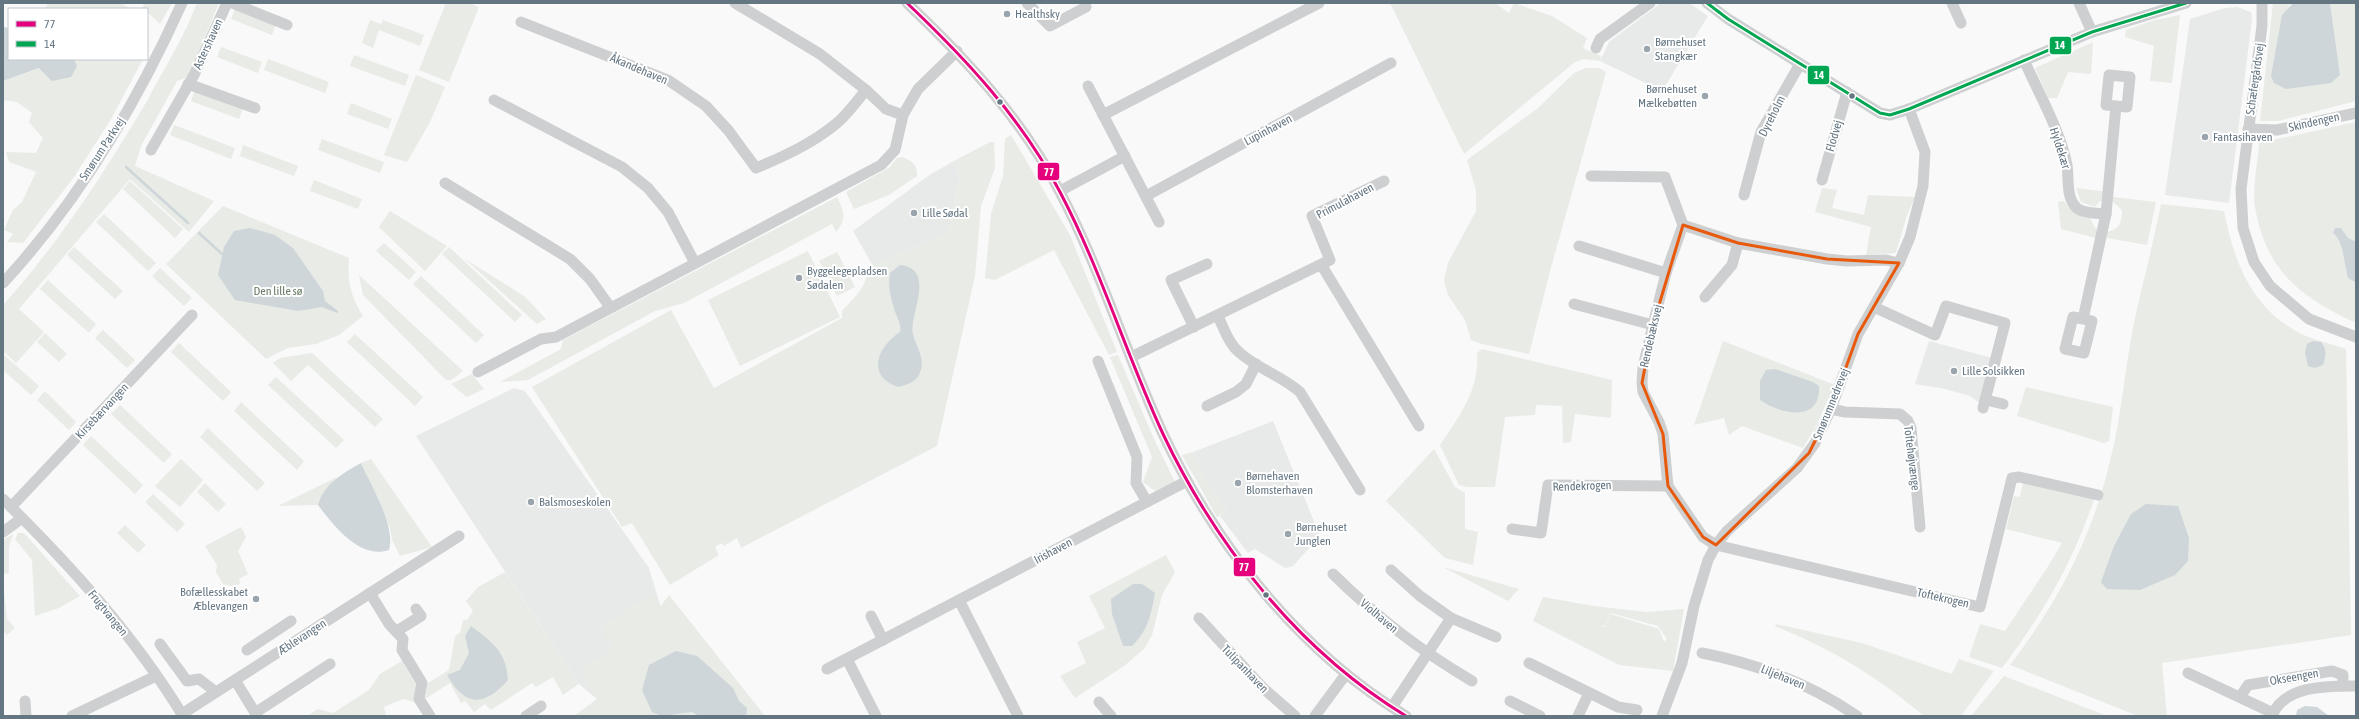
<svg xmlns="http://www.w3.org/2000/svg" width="2359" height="719" font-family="'Asap Condensed',sans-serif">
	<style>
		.built { fill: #e8e9e9 }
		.green { fill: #e8ebe6; fill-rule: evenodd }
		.water { fill: #ced6d9 }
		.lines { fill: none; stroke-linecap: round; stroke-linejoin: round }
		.stream { stroke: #ced6d9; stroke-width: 2.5 }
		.minor { stroke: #cecfd0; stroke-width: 11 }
		.bus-1-casing { stroke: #fff; stroke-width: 6 }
		.bus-2-casing { stroke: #fff; stroke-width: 6 }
		.bus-1 { stroke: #e5007d; stroke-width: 3 }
		.bus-2 { stroke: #00a651; stroke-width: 3 }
		.marked { fill: none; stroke: #e8590c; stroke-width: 3; stroke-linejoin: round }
		.poi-dot { fill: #99a4ac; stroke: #fff; stroke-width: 1.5 }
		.bus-dot { fill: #657683; stroke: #fff; stroke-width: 1.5 }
		.labels { text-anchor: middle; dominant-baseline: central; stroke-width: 4; stroke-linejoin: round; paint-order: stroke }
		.poi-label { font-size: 12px; fill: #657683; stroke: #fff; text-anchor: start }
		.street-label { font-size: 12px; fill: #657683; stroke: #fff }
		.park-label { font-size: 12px; fill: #687a64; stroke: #fff }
		.line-badge { stroke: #fff; stroke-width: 1.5 }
		.badge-label { font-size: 11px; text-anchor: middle; font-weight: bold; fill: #fff }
	</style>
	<rect width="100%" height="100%" fill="#f9f9f9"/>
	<g class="built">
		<polygon points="1661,3 1689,3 1708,16 1662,91 1600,61 1609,42"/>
		<polygon points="2237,7 2251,12 2252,19 2229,203 2165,195 2190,19 2225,8"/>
		<polygon points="952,162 960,176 948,232 873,266 853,231 928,176"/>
		<polygon points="1929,341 1992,358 1981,404 1970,396 1945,389 1915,384"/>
		<polygon points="514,388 525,391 649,568 661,608 597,699 579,684 416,436"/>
		<polygon points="1273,421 1320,536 1293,566 1285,568 1255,549 1248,553 1220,516 1228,511 1209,488 1193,452"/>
	</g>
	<g class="green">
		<polygon points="48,3 120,3 132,9 45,9"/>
		<polygon points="144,3 172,3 160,24 143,8"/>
		<path d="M197,3H219L188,77L177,81L141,146L135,166L214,201L189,232L130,179L19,309L44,332L16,363L3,351V305C59,243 105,172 147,101C164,69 184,37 197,3Z"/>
		<polygon points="446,3 469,3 479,7 449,82 419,70"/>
		<polygon points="1390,3 1495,3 1509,13 1514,3 1552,16 1587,38 1583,48 1601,56 1600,61 1584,59 1575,62 1464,154"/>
		<polygon points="2273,3 2293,3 2288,6 2340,75 2330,3 2356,3 2356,101 2278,121 2260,121"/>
		<polygon points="235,9 276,24 272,35 231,19"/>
		<polygon points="2180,15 2172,83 2150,81 2154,46 2125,37 2126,30 2155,20"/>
		<polygon points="370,20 381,24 383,20 424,35 420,46 379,30 373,48 362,43"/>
		<polygon points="2093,42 2091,74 2068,72 2057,98 2048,98 2035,68"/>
		<polygon points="221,47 262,62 258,73 217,57"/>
		<polygon points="354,55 409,75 405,86 350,66"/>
		<polygon points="74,59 143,59 111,119 74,177 23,243 7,242 13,234 4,230 13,210 22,202 36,172 9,162 6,152 36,153 43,138 29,122 32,113 17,102 3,100 3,81 40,68 77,66"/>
		<polygon points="268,59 329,82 325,93 264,70"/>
		<polygon points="1586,68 1599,68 1606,72 1550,271 1529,354 1482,344 1471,340 1465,320 1448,295 1444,280 1448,263 1476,211 1476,190 1467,160 1538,108 1574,73"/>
		<polygon points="416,75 445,87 430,122 407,162 384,155"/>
		<polygon points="195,90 243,108 239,119 191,101"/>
		<polygon points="351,103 392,119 388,129 347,114"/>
		<path d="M2356,122V323C2301,297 2266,272 2255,207C2252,191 2258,160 2259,143Z"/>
		<polygon points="174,125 235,148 231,159 170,135"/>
		<polygon points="1011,135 1070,235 1117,352 1109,355 1054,250 995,280 985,278 991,214 1003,176 1005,139"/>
		<polygon points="322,139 384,162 380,173 318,150"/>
		<path d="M990,142H994L995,168L981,206L975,276L937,446L741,548L737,538L724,546L722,543L715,547L719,555L670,585L632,523L622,527L532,387L671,310L714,388L842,318V311C849,303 858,295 863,286C867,278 866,272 873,266L948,232L960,176L952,162Z"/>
		<polygon points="243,145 298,166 294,176 240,156"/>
		<path d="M902,157C912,161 918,165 917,176L889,195L854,209L846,192L890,167L897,158Z"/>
		<polygon points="314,180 362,199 358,209 310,191"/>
		<polygon points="130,181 183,229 175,238 123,189"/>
		<polygon points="1822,188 1837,190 1832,208 1864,215 1868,195 1915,197 1907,215 1896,253 1866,255 1871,227 1815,212"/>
		<polygon points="2076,188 2108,192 2106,201 2100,201 2095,207 2081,202"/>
		<path d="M837,197C844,211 847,219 836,232L832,224L684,303L655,311L528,380L500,382L561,349L563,340Z"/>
		<path d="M2113,197L2156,202L2147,245L2107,238V232C2120,229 2122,222 2122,210L2113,202Z"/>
		<path d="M2064,201C2071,210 2078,218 2090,218L2095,228L2101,231L2100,239L2061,229L2058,202Z"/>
		<path d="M2161,204L2224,211C2233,259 2250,304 2294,330C2309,339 2329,343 2346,349L2351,635L2162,663L2167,716H2138L2010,665C2059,601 2093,536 2111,457C2122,413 2125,367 2134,322C2143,283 2153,244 2161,204Z"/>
		<path d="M223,206L349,258C347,281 351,297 363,316L339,335L316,344L288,348L266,359L166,264Z"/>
		<polygon points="390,211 447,246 425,271 379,227"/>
		<polygon points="104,214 156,263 148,271 96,222"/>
		<polygon points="384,243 416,272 409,280 376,251"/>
		<polygon points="74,247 123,291 115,299 67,255"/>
		<polygon points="449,247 522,315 515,322 442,254"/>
		<polygon points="808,251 840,317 740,366 708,300"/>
		<polygon points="837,252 855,287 837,296 819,261"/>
		<polygon points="465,259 524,296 546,319 537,324"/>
		<polygon points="160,268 192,298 184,306 152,276"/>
		<polygon points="359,275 463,371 451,380 446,380 363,295"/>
		<polygon points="421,276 484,335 476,343 413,284"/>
		<polygon points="48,280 96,324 89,333 40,289"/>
		<polygon points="103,330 135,360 127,368 95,338"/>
		<polygon points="45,333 67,354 59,362 37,342"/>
		<polygon points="355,334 423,397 415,406 347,342"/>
		<polygon points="1723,341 1835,385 1815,428 1803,448 1742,426 1729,435 1724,418 1694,425"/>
		<polygon points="179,343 231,392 223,401 171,352"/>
		<path d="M1482,349L1612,380L1611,418L1575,414L1571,442L1563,443L1562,406L1536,405L1535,415L1505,417L1495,487H1467L1459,485L1440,445C1459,417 1480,389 1477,353Z"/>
		<polygon points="312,353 383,419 375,427 308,365 291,381 273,363 280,358"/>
		<polygon points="3,354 39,386 31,395 3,370"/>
		<polygon points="1118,355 1154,439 1175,482 1155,491 1143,482 1152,457 1110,357"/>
		<polygon points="472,374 484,389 467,397 451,384"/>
		<polygon points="276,377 344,440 336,448 268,385"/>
		<polygon points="2026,387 2113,407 2109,441 2104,443 2017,416"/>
		<polygon points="45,391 76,422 69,430 37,400"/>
		<polygon points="241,402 304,461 297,470 234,411"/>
		<polygon points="120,405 172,454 164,463 111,414"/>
		<polygon points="208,428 265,483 257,491 200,437"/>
		<polygon points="91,436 143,485 135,494 83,445"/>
		<polygon points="1434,449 1455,487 1465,493 1465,529 1478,532 1473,565 1445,558 1386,501"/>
		<polygon points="1193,452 1209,488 1228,511 1217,517 1182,455"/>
		<polygon points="181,459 203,480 180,507 155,486"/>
		<polygon points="371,459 432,547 400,556 392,540 390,528 361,463"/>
		<polygon points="337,477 320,499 318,505 278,506"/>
		<path d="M2023,482L2095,497C2072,564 2044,612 2002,668L1969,657L1980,624L2005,631L2047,568L2062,543L2006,529L2014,496L2020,497Z"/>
		<polygon points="205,483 226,504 218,512 197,492"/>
		<polygon points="153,494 185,524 177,532 145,502"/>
		<polygon points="125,525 146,545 138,553 117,533"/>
		<polygon points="241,527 246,537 238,551 248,574 239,579 240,583 235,587 223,584 216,572 217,565 205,546"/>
		<polygon points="18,533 24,533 80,596 59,608 35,616 32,560 15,539"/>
		<polygon points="13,534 9,547 9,573 3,574 3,540"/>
		<polygon points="1166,555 1175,572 1162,595 1152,635 1144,649 1124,666 1075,698 1060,676 1086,663 1077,642 1105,628 1089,596"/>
		<polygon points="1443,567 1519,589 1508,601"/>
		<polygon points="505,572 579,684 563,695 553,677 536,687 532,683 491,710 485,704 474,712 465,701 461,703 450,683 425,699 428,683 449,670 455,636 460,633 463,620 467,620 473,611 466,601 478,587"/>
		<polygon points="3,581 7,619 15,628 7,635 3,631"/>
		<polygon points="652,593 660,607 669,595 765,716 574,716 597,699 579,671 613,648 600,627"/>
		<path d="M1543,597L1594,606L1646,612L1684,609L1673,671L1619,665L1533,621ZM1611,613L1658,626L1667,639L1664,642L1659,629L1611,614L1605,627L1597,624L1605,626Z"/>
		<path d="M1776,624L1862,643L1952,674L1959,659L1994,671L1961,716H1924C1878,677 1830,648 1775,626Z"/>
		<polygon points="402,661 417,686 415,702 403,699 384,707 386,716 307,716 318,709 333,713 369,690 380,674"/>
		<polygon points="2004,676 2107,716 1971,716"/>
	</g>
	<g class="water">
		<polygon points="2293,3 2330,3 2340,75 2331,83 2286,89 2274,83 2271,76 2282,15"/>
		<polygon points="3,27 9,28 9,59 74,59 77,66 71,77 52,81 39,68 3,81"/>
		<polygon points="250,228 275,235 293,248 323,291 325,301 338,311 337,313 322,307 298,311 235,300 218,275 224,247 234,231"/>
		<path d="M2335,228H2341L2348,238L2356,242L2355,282L2348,278C2344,264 2344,241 2333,233Z"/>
		<path d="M900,265C937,269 909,315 913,334C916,348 927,359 919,375C915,383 905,385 898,387C866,376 877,347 900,332C902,323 896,317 894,308C890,296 888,286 890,273Z"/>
		<path d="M2313,341L2321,342C2327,349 2326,356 2323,365L2315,368L2308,366L2305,353L2307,344Z"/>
		<path d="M1775,369L1813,382L1819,386C1821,424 1780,414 1760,400V381L1766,370Z"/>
		<path d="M361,463C371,486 396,526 389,550C360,560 333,525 318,505C324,484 343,473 361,463Z"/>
		<polygon points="2146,504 2178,506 2189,538 2188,561 2175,575 2140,590 2107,589 2101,582 2114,546 2131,514"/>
		<path d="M1133,584H1142L1155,593C1151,615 1148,630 1132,646H1123L1112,614L1111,599Z"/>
		<path d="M471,626C493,643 506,651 508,680C484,707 465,707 447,675L460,670L469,653L465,636Z"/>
		<polygon points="676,651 697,656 733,688 739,701 747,708 746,716 699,716 692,712 662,716 652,712 642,690 649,665"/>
		<polygon points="2305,706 2317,707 2329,716 2296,716 2297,710"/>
	</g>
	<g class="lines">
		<g class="stream">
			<polyline points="126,167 188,223"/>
			<polyline points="199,233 222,254"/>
		</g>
		<g class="minor">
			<polyline points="232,3 287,25"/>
			<polyline points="735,3 820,54 866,90 886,109 903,115"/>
			<path d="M907,3C967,60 1022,119 1060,192C1101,270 1126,354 1163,434C1216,546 1299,651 1406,716"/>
			<polyline points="1027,3 1050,26 1086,7"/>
			<polyline points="1707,3 1728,19 1880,113 1890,115 1909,109 2092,32 2186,3"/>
			<polyline points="1952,3 1961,23"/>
			<polyline points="2079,3 2092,32"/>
			<polyline points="2262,3 2262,26 2241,189 2243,228 2254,262 2270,286 2309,319 2356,337"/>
			<path d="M521,22L668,80L706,106L728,130L756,168C785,156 813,143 837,123C848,114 857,101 866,90"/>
			<polyline points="1596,48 1600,39 1650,3"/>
			<path d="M2024,60C2038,92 2061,132 2067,165C2069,178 2066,196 2075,206C2080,214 2097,213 2106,214"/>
			<polyline points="188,84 255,108"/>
			<polyline points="1088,86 1159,222"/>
			<polyline points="494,100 622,167 648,188 668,212 695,263"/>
			<polyline points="1103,115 1319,3"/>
			<polyline points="2248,129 2277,130 2356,113"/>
			<polyline points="151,150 194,75 227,3"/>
			<polyline points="1591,176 1665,177 1683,225"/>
			<polyline points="1822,180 1847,92"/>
			<polyline points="445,183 570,259 590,279 610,307"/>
			<polyline points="1060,191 1125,156"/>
			<polyline points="1744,195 1761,132 1800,64"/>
			<polyline points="1146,196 1391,63"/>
			<polyline points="1579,246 1666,273"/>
			<polyline points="1899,263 1886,260 1847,261 1827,259 1738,243 1683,225 1666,273 1653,325 1643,367 1642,383 1643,392 1659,422 1663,434 1668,486 1703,537 1716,545 1980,607 2012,478 2019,477 2098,495"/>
			<polyline points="1322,266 1419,426"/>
			<path d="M3,283C78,202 137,103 182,3"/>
			<polyline points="1705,297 1732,265 1738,243"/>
			<polyline points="1574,304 1653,325"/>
			<polyline points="1874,307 1935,335 1946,306 2005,323 1983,408"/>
			<path d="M1218,316C1224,329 1229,344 1240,353C1258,369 1282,376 1300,392L1360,490"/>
			<polyline points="2083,319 2092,321 2084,353 2065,349 2073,317 2083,319 2106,214 2116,106 2106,105 2109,75 2130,77 2127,107 2116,106"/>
			<polyline points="1194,327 1171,280 1207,264"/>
			<polyline points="1131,357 1330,260 1312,216 1384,181"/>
			<polyline points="1098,361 1137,457 1136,483 1147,502"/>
			<polyline points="478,372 541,339 556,337 881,165 895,150 903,115 918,89 957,51"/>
			<polyline points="1986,400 2003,404"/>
			<polyline points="1207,406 1236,392 1246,384 1256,364"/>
			<polyline points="1831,409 1845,412 1900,414 1908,421 1911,428 1920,527"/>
			<path d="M3,499C70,565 134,635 183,716"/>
			<polyline points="11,507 192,315"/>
			<polyline points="1512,529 1541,533 1548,485 1668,486"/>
			<polyline points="3,532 22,518"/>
			<polyline points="1391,570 1420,596 1451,618 1496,637"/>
			<path d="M1333,574C1378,618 1418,649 1472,681"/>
			<polyline points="370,593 389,624 403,639 402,650 422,683 419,699 430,716"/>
			<polyline points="959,600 1018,716"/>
			<polyline points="871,616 883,640"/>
			<polyline points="1199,618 1263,688 1295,716"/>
			<polyline points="397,631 421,616 416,609"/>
			<polyline points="160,644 187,681 199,679 216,692"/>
			<polyline points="247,650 291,621"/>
			<path d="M1702,653C1758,664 1809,683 1857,716"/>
			<polyline points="847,659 876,716"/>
			<polyline points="1529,663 1618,707 1637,710"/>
			<polyline points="827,669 1187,481"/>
			<polyline points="2188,673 2273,713"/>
			<polyline points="235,680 257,716"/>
			<polyline points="2240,697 2248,685 2332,671 2343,675 2343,686"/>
			<polyline points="25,701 26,716"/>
			<polyline points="1510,701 1540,716"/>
			<polyline points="1099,702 1111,716"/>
			<polyline points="1392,707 1451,618"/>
			<polyline points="255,713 330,664"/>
			<polyline points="182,714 459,536"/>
			<polyline points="72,716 156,676"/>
			<polyline points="526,716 541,706"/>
			<polyline points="1315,716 1346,674"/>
			<polyline points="1578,716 1589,693"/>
			<polyline points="1662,716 1682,663 1694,606 1708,560 1716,545 1727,531 1797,468 1815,443 1831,409 1858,334 1899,263 1910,237 1923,186 1925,152 1909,109"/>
			<path d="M2272,716C2284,685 2328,686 2356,686"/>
		</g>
		<defs>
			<path id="bus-1" d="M907,3C967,60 1022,119 1060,192C1101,270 1126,354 1163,434C1216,546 1299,651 1406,716"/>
			<polyline id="bus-2" points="1707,3 1728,19 1880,113 1890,115 1909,109 2092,32 2186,3"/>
		</defs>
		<use href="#bus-1" class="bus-1-casing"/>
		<use href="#bus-2" class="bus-2-casing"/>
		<use href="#bus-1" class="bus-1"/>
		<use href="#bus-2" class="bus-2"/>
	</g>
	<path class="marked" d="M1683,225L1738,243L1827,259L1899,263L1858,334L1831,409L1809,453L1716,545L1703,537L1668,486L1663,434L1642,383L1653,325Z"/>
	<g class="poi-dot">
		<circle cx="1007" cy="14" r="4"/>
		<circle cx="1647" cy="49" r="4"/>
		<circle cx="1705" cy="96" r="4"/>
		<circle cx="2205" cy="137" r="4"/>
		<circle cx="914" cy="213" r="4"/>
		<circle cx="799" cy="278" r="4"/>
		<circle cx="1954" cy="371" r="4"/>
		<circle cx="1238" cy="483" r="4"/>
		<circle cx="531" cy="502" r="4"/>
		<circle cx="1288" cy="534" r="4"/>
		<circle cx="256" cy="599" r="4"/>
	</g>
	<g class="bus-dot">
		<circle cx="1852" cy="96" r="3.5"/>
		<circle cx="1000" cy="102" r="3.5"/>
		<circle cx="1266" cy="595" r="3.5"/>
	</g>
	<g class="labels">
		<g class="poi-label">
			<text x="1015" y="14">Healthsky</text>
			<text x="1655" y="42">Børnehuset<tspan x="1655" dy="14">Stangkær</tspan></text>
			<text x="1697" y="89" text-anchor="end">Børnehuset<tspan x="1697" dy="14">Mælkebøtten</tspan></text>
			<text x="2213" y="137">Fantasihaven</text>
			<text x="922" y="213">Lille Sødal</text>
			<text x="807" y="271">Byggelegepladsen<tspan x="807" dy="14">Sødalen</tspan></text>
			<text x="1962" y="371">Lille Solsikken</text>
			<text x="1246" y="476">Børnehaven<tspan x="1246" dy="14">Blomsterhaven</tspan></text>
			<text x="539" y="502">Balsmoseskolen</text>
			<text x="1296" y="527">Børnehuset<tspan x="1296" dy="14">Junglen</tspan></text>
			<text x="248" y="592" text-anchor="end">Bofællesskabet<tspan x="248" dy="14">Æblevangen</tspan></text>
		</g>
		<g class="street-label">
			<text transform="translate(208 44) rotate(-65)">Astershaven</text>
			<text transform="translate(639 69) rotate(23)">Åkandehaven</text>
			<text transform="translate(2255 79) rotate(-82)">Schæfergårdsvej</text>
			<text transform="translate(1772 116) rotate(-63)">Dyreholm</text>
			<text transform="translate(2314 122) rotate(-13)">Skindengen</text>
			<text transform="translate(1268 130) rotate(-28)">Lupinhaven</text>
			<text transform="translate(1834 136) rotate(-74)">Flodvej</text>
			<text transform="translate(2060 148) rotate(72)">Hyldekær</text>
			<text transform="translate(102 149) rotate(-57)">Smørum Parkvej</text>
			<text transform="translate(1345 201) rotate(-28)">Primulahaven</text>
			<text transform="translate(1651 336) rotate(-77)">Rendebæksvej</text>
			<text transform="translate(1831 404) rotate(-68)">Smørumnedrevej</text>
			<text transform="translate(102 411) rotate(-47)">Kirsebærvangen</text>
			<text transform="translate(1912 458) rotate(83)">Toftehøjvænge</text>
			<text transform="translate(1582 486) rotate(-2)">Rendekrogen</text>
			<text transform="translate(1053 551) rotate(-28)">Irishaven</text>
			<text transform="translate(1943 598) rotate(13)">Toftekrogen</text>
			<text transform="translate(108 613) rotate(51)">Frugtvangen</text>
			<text transform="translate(1379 616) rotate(40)">Violhaven</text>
			<text transform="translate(302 637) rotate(-33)">Æblevangen</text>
			<text transform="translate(1245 669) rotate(46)">Tulipanhaven</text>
			<text transform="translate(1783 677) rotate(22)">Liljehaven</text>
			<text transform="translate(2294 677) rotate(-10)">Okseengen</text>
		</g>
		<g class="park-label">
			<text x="278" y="291">Den lille sø</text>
		</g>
	</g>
	<g class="line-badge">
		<rect x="2049" y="36" width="23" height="19" rx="4" fill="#00a651"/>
		<rect x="1807" y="65" width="23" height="20" rx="4" fill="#00a651"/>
		<rect x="1037" y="162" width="23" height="19" rx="4" fill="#e5007d"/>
		<rect x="1233" y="557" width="23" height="20" rx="4" fill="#e5007d"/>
	</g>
	<g class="badge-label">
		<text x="2060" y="49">14</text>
		<text x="1819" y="79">14</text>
		<text x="1049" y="176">77</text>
		<text x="1244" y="571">77</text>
	</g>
	<rect width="2359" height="719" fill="none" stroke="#657683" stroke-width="8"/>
	<rect x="8" y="8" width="140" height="52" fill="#ffffff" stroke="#c1c8cd"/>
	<rect x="16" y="21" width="20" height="6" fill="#e5007d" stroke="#c1c8cd"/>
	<text x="44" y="28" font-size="12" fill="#657683">77</text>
	<rect x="16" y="41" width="20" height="6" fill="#00a651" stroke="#c1c8cd"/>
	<text x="44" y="48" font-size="12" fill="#657683">14</text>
</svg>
